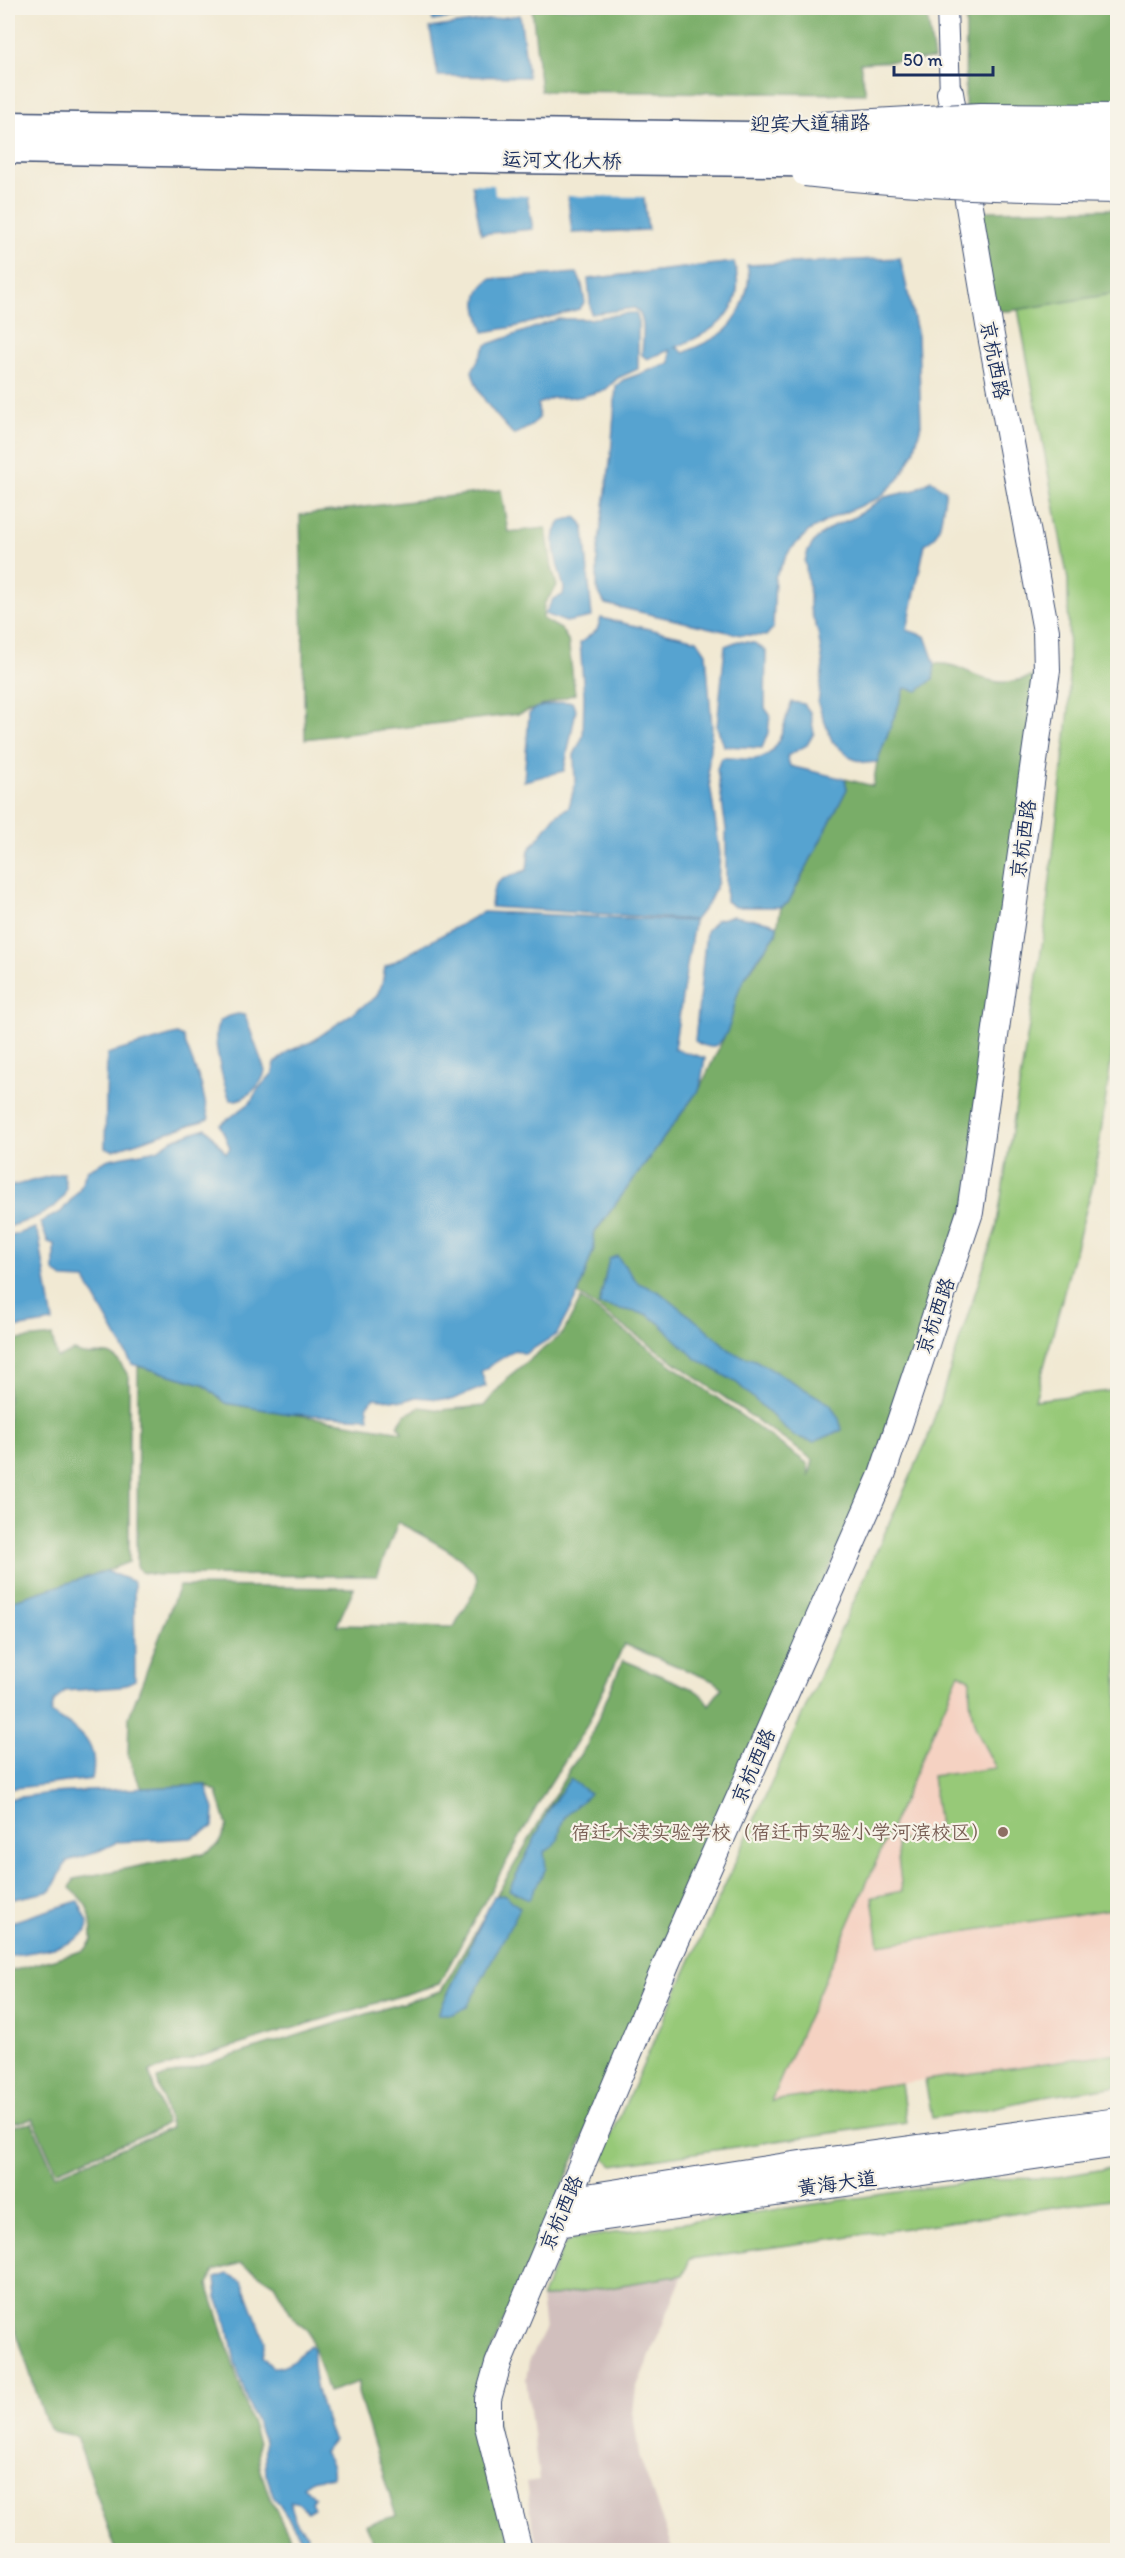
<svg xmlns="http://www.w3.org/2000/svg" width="1125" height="2558" font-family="Itim,'LXGW WenKai TC',sans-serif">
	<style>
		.built { fill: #f5d2c2 }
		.industrial { fill: #d1bfbd }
		.green { fill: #97c978; stroke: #597c6b; stroke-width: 1.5 }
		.forest { fill: #79ad68; stroke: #4a6e63; stroke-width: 1.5 }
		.water { fill: #57a3d0; stroke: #396997; stroke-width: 1.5 }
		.pier { fill: #f1e9d3 }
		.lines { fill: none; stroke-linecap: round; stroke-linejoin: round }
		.minor-casing { stroke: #3b4b70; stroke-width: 22 }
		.major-casing { stroke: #3b4b70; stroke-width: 28 }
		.minor { stroke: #fff; stroke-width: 20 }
		.major { stroke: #fff; stroke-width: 26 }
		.major-bridge-casing { stroke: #3b4b70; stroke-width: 28; stroke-linecap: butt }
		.highway-bridge-casing { stroke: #3b4b70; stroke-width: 31; stroke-linecap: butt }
		.major-bridge { stroke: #fff; stroke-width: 26 }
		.highway-bridge { stroke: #fff; stroke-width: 28 }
		.education-dot { fill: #8d6e63; stroke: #f7f3e8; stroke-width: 2 }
		.labels { text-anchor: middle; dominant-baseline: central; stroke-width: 4.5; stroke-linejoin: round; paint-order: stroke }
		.street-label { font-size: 20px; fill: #1b2f5e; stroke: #f7f3e8 }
		.education-label { font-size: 20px; fill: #785e54; stroke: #f7f3e8; text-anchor: end }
	</style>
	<rect width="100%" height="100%" fill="#f7f3e8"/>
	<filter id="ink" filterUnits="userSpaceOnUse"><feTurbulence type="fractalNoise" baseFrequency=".0167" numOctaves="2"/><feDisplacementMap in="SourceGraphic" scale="12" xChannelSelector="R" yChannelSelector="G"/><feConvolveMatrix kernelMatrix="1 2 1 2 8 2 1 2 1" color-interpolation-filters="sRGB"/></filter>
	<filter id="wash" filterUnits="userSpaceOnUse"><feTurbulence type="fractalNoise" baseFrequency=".008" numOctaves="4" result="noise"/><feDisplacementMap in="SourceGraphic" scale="24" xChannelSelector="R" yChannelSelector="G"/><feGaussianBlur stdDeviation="1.35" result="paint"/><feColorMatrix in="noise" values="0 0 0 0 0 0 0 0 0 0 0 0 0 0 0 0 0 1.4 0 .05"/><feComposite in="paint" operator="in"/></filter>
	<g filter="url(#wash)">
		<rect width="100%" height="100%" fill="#f1e9d3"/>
		<polygon class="built" points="1117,1592 1117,2053 770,2102 986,1611"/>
		<polygon class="industrial" points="683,2275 636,2389 633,2413 639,2455 672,2548 651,2550 537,2550 526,2482 539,2480 526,2379 529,2362 545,2330 541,2298"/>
		<g class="green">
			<path d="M1117,293V1020L1094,1180L1035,1400L1117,1390V1908L879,1945L872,1897L902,1891L896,1841L940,1835L932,1776L996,1768C977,1733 968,1720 970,1679L959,1673L771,2101L901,2083L906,2122L613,2165L604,2158L605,2149L927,1440L996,1229L1044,933L1069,709L1068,580L1018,309Z"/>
			<polygon points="1117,2053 1117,2086 1037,2098 974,2112 932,2118 925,2080"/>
			<polygon points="1117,2167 1117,2198 690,2259 683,2275 541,2298 563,2246 572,2239 988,2179 1052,2178"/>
		</g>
		<g class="forest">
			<polygon points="532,8 926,8 934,59 860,63 866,94 541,91"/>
			<polygon points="966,8 1117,8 1117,118 965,116"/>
			<polygon points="1117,209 1117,293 1010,311 1001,311 992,304 982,211"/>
			<polygon points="501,490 508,532 546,528 552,568 557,586 544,604 543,619 561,629 568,640 575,694 519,714 305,739 300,515"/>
			<path d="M935,664C958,662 972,677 993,681C1007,685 1025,678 1039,675L967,1201L877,1460L488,2358L512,2550H375L366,2524L396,2516L358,2393V2382L328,2392L308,2330L294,2319L274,2284L241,2263L214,2271L208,2284L258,2443C256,2478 279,2515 294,2546L280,2550H116L76,2436L53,2431L46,2422L8,2307V2127L32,2123L55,2175L171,2128L157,2079L441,1991L570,1769L587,1745L623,1660L693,1689L702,1695L709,1705L722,1688L713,1681L624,1644L588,1724L546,1790L439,1984L149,2072L166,2123L155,2130L56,2171L33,2119L8,2124V2053L12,2051L8,2036V1972L85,1950L92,1940C92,1914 90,1905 70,1888L74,1879L205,1853L218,1845L227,1826L217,1792L206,1785L142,1788L135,1775L128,1754L129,1717L179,1586L354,1588L337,1625L454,1627C459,1616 476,1593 477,1582C479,1561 416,1533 398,1522L377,1576L157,1575L141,1572L137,1566L138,1366L203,1384L225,1403L402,1432L398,1425L405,1415L420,1407L441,1410L484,1406L509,1376L563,1333L581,1299L808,1464L809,1477L813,1460L578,1294L594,1248L593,1235L700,1088L726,1033L740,985L776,934L781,907L788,903L794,892L847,789L845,779L873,786L877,762L905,688L933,679Z"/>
			<path d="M52,1336L57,1358L74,1351C104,1364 106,1336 129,1377V1562L106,1571L8,1602V1341Z"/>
		</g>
		<g class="water">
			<polygon points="430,8 517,8 433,21"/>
			<polygon points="520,15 528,77 438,76 430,28"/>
			<polygon points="515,131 533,229 481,234 464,139"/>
			<polygon points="561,140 643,191 648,230 572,233"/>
			<path d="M900,258L918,336L921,425L914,452L899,479L879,498L834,517L809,531L790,550L775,577L773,628L766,636L741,635L605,604L597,589V556L611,455L616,386L623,380L670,363V350L647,359L642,355C642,342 648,315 634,308L591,314L588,279L734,262C749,313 714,331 674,348H678L684,353C697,346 715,340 726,330C740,318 753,282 747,265Z"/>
			<path d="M577,273L582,285L585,302L579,309L514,327L484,332C477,311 470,294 490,279Z"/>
			<path d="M629,313H636L638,319V369L618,378L605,390L579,397L552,398L538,404L539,418L531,426L514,435C496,415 478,398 472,371L486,345L558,319H589Z"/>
			<path d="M931,480L946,491C941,510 944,536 925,544L907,630L925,636L935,664L933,679L918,691L905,688L877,762L865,763L851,758L832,741L818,704L823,665L818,632L810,609V595L805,561L808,551L815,540L833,526L853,518L885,497L915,490Z"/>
			<path d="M576,517L582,523L584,529L592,617L566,622L545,614L553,599L563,595L564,588C559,568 546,538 561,521Z"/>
			<path d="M601,618L697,640L706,653L712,727L708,770L720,854L718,882L709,902L695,920L491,907C492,878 502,879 527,870L529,850L556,815L569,807L575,784L574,755L583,736L584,695L580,643L597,630Z"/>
			<polygon points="738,641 754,643 766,651 765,708 770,715 768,733 762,748 724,746 717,727 725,646"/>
			<polygon points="563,702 572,702 576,710 564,771 524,781 529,714 536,708"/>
			<path d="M792,702L804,704L810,712L814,733L807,745L787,756L790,766L845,779L847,789L788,903L781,907H735L726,901V829L717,769L721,758C732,757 743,760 755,759C783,756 782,723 792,702Z"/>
			<polygon points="483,912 694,921 674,1049 705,1058 700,1088 593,1235 594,1248 578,1294 557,1334 525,1354 515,1350 481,1371 486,1386 451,1400 416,1397 403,1401 374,1398 367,1405 369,1418 289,1414 225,1403 203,1384 132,1364 85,1280 64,1279 54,1271 54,1244 48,1242 40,1222 61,1212 79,1190 87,1170 109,1159 157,1150 172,1140 206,1128 226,1153 230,1148 220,1125 250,1103 258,1089 273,1073 275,1063 289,1051 311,1042 376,997 382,984 385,967"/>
			<path d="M733,916L769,922L777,926L776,934C764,951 750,967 741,985C732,1002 734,1028 720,1042C713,1050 702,1046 695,1041L706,931L716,920Z"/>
			<path d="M238,1014L244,1015L247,1021L265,1071C263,1084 245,1102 230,1100C224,1085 211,1039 218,1025C221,1017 230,1016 238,1014Z"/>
			<polygon points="177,1034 183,1037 201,1084 209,1119 113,1150 105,1148 107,1054"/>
			<path d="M63,1173C64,1177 66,1183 66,1187C66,1209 25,1222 8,1227V1187Z"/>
			<polygon points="35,1228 39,1237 53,1322 8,1329 8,1237"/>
			<polygon points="617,1256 638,1283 659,1292 705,1328 733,1353 755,1360 830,1404 839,1419 842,1430 814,1442 794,1436 737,1383 695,1358 658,1322 646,1314 599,1305 609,1259"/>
			<path d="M106,1571L134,1582L135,1680L120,1687L64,1691L54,1702L51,1713C79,1731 100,1741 92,1779L8,1789V1602Z"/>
			<path d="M570,1779L590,1794C582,1801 571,1809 565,1817C555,1832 565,1842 544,1852L546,1868L529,1899L509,1890L551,1806Z"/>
			<polygon points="206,1785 214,1809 213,1827 191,1838 117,1842 95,1853 67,1861 51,1891 14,1899 8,1897 8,1799 51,1793"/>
			<polygon points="505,1895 520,1908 467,2007 453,2014 438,2014 494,1896"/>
			<path d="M78,1901L88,1922L87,1931C68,1950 34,1951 8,1956V1923Z"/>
			<path d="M228,2274L242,2281L265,2341L262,2356L272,2367C289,2368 297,2356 310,2345L313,2349C311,2382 323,2410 333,2440L323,2452C329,2461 334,2467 332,2478C321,2478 311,2477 303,2486L315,2497L311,2502L314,2508L307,2512L299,2503L290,2501L295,2520L307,2535L306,2540L301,2538L273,2495L266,2473L264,2441L248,2402L235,2362L229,2330L217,2297L215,2278Z"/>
		</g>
		<g class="pier">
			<polygon points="517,131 529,196 495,195 494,185 469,184 461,140"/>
			<polygon points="558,141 646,147 647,197 564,196"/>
		</g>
	</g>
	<g filter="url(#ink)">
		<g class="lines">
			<defs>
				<polyline id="minor" points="947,8 950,93"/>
				<g id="major">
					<polyline points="567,2200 800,2164 1118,2121"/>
					<polyline points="557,2224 1118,2144"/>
					<polyline points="519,2550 488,2426 488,2399 498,2364 672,1950 882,1475 970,1212 1047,670 1046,631 989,325 950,93"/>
				</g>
			</defs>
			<use href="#minor" class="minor-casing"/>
			<use href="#major" class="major-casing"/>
			<use href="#minor" class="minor"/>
			<use href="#major" class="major"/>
			<defs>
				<g id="major-bridge">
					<polyline points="821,125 980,116 1118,117"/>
					<path d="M805,173C909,185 1013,189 1118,190"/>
				</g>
				<g id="highway-bridge">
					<polyline points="8,126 1118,141"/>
					<polyline points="8,149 508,159 1118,166"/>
				</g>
			</defs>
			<use href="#major-bridge" class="major-bridge-casing"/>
			<use href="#highway-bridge" class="highway-bridge-casing"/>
			<use href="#major-bridge" class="major-bridge"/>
			<use href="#highway-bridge" class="highway-bridge"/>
		</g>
	</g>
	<circle class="education-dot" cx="1003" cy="1832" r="6"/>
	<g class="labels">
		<g class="street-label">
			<text transform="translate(810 123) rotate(-1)">迎宾大道辅路</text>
			<text transform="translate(562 160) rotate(1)">运河文化大桥</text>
			<text transform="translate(995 360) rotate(79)">京杭西路</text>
			<text transform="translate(1023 839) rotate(-82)">京杭西路</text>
			<text transform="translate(935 1316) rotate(-71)">京杭西路</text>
			<text transform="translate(753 1766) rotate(-66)">京杭西路</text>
			<text transform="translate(837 2183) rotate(-8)">黄海大道</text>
			<text transform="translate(561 2213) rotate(-67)">京杭西路</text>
		</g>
		<g class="education-label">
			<text x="991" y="1832">宿迁木渎实验学校（宿迁市实验小学河滨校区）</text>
		</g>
	</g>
	<rect width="1125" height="2558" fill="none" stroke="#f7f3e8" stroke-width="30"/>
	<path d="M894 66v9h99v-9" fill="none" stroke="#1b2f5e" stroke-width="3"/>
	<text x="903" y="66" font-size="18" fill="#1b2f5e" stroke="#f7f3e8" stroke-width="4.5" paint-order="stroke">50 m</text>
</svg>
